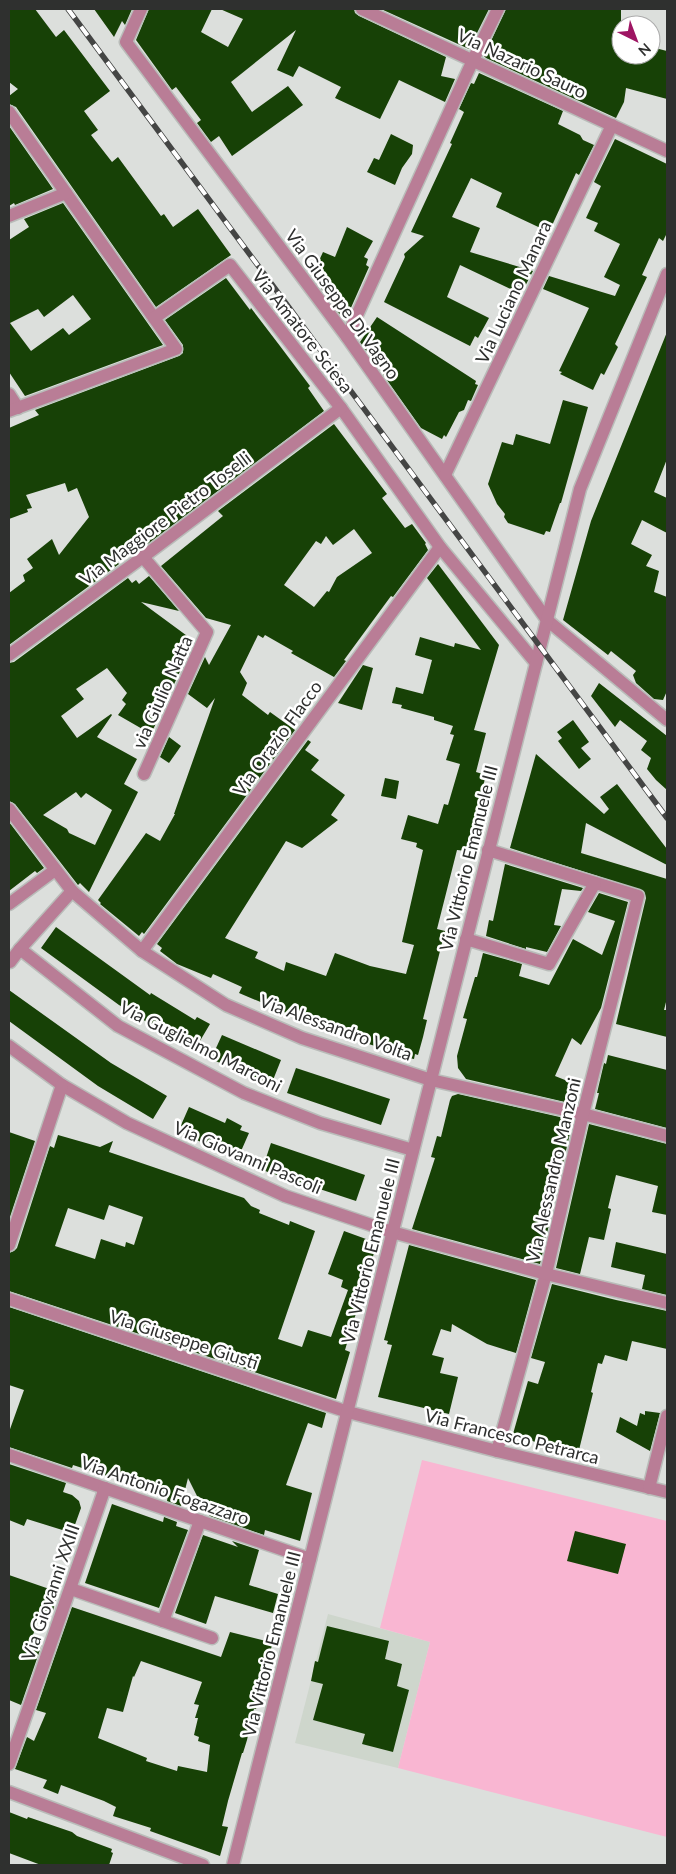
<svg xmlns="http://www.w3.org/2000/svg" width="676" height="1874" font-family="Lato,sans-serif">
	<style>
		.built { fill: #ced6cc }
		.green { fill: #f9b6d2 }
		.building { fill: #174106; fill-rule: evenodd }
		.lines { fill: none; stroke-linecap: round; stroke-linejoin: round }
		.minor-casing { stroke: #b9bcb9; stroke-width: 15 }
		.minor { stroke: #b97d96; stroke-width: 12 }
		.rail-casing { stroke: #444544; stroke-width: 5.5 }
		.rail { stroke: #fff; stroke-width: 4; stroke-dasharray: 11; stroke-linecap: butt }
		.labels { text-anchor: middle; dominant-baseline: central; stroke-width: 5; stroke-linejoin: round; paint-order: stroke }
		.street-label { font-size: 18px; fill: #2f302f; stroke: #fff }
	</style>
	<rect width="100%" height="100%" fill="#dcdfdc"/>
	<polygon class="built" points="328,1614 430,1642 398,1768 295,1743"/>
	<polygon class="green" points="422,1460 667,1521 667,1837 398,1768 430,1642 380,1628"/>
	<g class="building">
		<polygon points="9,9 35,9 56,37 64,30 110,91 84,111 98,130 91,135 112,162 118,157 161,216 164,214 173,227 198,209 231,255 156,307 16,107 9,104 9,96 18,89 9,82"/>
		<polygon points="94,9 132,9 125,25 122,21 114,37"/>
		<polygon points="149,9 212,9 201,32 228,47 243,19 220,9 354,9 355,13 359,16 446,57 441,76 455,79 445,102 399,80 380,119 335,98 341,87 299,66 293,77 277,70 296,30 231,82 252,112 288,86 303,105 232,156 219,136 211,142 197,123 201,120 176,87 172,90 136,40"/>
		<polygon points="381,9 489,9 469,49"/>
		<polygon points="506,9 621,9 621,55 651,55 651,47 667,51 667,99 626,88 624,102 616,118 486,58 484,56"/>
		<polygon points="479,73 563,111 558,124 580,135 583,140 594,145 579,175 576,173 549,232 496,207 502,193 471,178 452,217 480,228 470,252 533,271 521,294 460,265 447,297 489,318 478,338 475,336 470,346 384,302 405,257 404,254 424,236 411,232 452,144 450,143 464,112 459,109 471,83 474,84"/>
		<polygon points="9,126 53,189 15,205 14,203 9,206"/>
		<polygon points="391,134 413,145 412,154 402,168 395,185 367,172 374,158 379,160"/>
		<polygon points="615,139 667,164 667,233 663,241 659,238 642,275 647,277 615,344 618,347 604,375 601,373 593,390 560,374 562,372 559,371 589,308 543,289 549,276 615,296 620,285 604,277 620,244 594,231 598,223 586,218 601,186 594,182"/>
		<path d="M63,203L163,345L25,396L9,372V240L29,227L24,219ZM73,295L91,319L69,335L63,328L31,351L10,323L38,309L44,317Z"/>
		<polygon points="347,227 373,241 364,257 368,259 366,265 369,267 346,319 341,316 312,276 323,252 335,257"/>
		<polygon points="226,278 250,310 251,308 280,346 310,386 308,388 324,411 145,546 143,543 136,549 115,557 119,561 117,562 119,564 9,645 9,593 25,581 23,575 33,568 27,559 52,539 59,555 89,517 77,488 68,492 65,483 26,495 32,508 27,509 28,512 9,519 9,428 39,415 35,410 179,356 183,353 183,345 165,320"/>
		<polygon points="377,317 476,381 475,384 478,385 471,401 468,400 464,410 459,412 446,437 444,435 442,439 421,428 360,342"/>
		<polygon points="667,332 667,459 654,492 667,498 667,533 642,520 631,544 652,555 646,566 659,571 654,592 667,597 667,691 663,700 654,699 636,683 633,675 636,671 611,651 608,655 563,620 591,521"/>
		<polygon points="563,400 588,407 561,503 560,503 550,532 546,531 544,535 508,523 504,517 505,514 497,504 488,484 502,442 513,445 516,434 550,444"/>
		<path d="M334,424L387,494L382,498L405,528L412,524L426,543L425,544L428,550L393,597L391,596L344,660L346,661L334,677L291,653L293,651L265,635L263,638L258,635L240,672L247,683L242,695L268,715L270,712L295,730L144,934L142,932L139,936L100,904L101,903L98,900L146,833L160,841L175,814H174L215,698L207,708L188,694L205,657L209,665L231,625L206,618L161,566L223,516L218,511ZM354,529L372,553L337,577L329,592L327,591L314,607L284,585L316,541L321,544L326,536L333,545Z"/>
		<polygon points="438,564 499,645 474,730 486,733 476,772 486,775 466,851 457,850 437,929 445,931 423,1019 427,1020 423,1037 418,1055 415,1054 414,1059 409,1058 408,1060 390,1055 391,1051 343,1036 344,1032 298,1013 296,1017 239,993 242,987 213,974 211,978 177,964 160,951 162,948 157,944 308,740 311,742 305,750 319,760 311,770 345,795 331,815 338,820 302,848 286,841 225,938 258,952 255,958 284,971 286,962 326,976 335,953 370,966 406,974 414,945 402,942 423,850 416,847 417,843 401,839 408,815 438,824 444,804 448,805 460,764 446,760 454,735 450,734 453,726 434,720 434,717 401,708 402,705 392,703 396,687 423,694 432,660 415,655 420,637 454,647 455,643 481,650 427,578"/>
		<path d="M149,576L179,611L141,602L194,641L151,734L118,715L126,704L122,700L127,693L107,668L76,689L84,699L61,716L77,738L111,714L112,715L97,737L137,759L124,784L138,792L89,892L80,883L78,885L15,804L9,801V663L14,662L128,578L132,583L136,580L139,584ZM76,792L81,798L86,793L112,810L95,845L69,833L67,829L43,815Z"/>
		<polygon points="363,665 373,668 362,710 338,703"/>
		<polygon points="599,683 667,736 667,790 656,780 647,769 651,758 641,750 647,741 620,720 615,727 591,696"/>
		<polygon points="573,720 589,742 581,748 591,759 579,769 558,741 562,738 557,732"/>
		<polygon points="169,737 181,746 169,763 160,757"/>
		<polygon points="536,754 604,814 609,809 600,797 617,784 667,849 667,865 586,823 581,853 667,879 667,998 664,1010 667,1010 667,1037 616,1024 646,898 644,891 510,848"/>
		<polygon points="385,778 399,781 396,799 381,796"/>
		<polygon points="9,822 44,868 37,873 35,871 9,891"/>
		<polygon points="505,864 583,888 581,891 562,889 554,925 561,926 547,952 526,947 526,949 486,936 489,920 493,921"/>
		<polygon points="599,893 628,902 601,1008 581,1045 572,1038 555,1076 570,1082 565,1102 466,1079 458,1068 457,1056 467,1019 463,1018 475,977 477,977 483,953 522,964 519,976 549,985 573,939 602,955 615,921 588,912"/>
		<polygon points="56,927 150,995 151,993 195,1020 197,1017 210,1024 194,1051 119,1005 41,948"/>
		<polygon points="9,990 111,1063 167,1096 153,1119 98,1086 9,1021"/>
		<polygon points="222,1035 281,1060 271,1085 211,1059"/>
		<polygon points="608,1055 667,1070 667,1128 595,1109 599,1093 597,1093 604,1063 606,1064"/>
		<polygon points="296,1068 390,1099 381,1125 287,1093"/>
		<polygon points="458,1094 573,1120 540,1264 412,1229 435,1158 431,1157 437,1136 441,1137 450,1100 452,1096"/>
		<polygon points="189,1107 225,1123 227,1118 242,1126 240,1130 249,1133 238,1158 178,1132"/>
		<polygon points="589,1124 667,1144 667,1215 652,1212 658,1186 616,1175 608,1208 611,1209 604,1240 589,1237 580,1274 556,1268"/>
		<polygon points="9,1132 35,1141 9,1220"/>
		<path d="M58,1135L100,1147L113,1141L109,1152L244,1198L251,1206L260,1210L259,1213L289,1225L290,1221L315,1231L278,1339L302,1347L308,1330L331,1337L348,1290L341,1287L343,1280L328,1274L344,1231L377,1243L345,1350L350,1352L336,1399L9,1291V1253L14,1251L17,1248L50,1146L54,1148ZM109,1205L143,1217L134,1245L126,1242L125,1247L101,1239L95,1259L55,1246L68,1208L104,1220Z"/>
		<polygon points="271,1143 365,1175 356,1201 262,1170"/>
		<polygon points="616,1242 667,1254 667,1295 642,1289 645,1275 611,1267"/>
		<polygon points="409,1245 536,1280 516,1353 487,1344 452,1324 451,1332 441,1329 432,1355 444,1358 440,1373 458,1377 449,1414 378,1397 392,1345 387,1344 388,1341 384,1340"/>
		<polygon points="552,1284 616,1300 667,1311 667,1349 632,1341 627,1361 605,1355 602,1364 598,1363 591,1392 593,1393 579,1450 551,1442 549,1447 513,1434 528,1381 538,1384 545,1362 531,1358"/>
		<polygon points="9,1307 326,1413 322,1428 308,1423 286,1485 312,1493 300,1541 265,1530 264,1535 210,1516 204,1510 188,1478 181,1506 167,1501 168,1495 117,1477 116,1479 73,1465 72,1468 9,1447 9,1432 24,1390 9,1385"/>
		<polygon points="645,1411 660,1413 650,1451 616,1432 620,1417 637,1426 640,1413 645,1415"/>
		<polygon points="9,1464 66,1483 63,1492 72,1495 79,1501 81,1508 72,1533 27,1519 24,1526 9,1520"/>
		<polygon points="112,1504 163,1522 164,1517 177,1522 176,1526 188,1530 159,1608 85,1583"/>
		<polygon points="575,1531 626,1544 618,1574 567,1561"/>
		<polygon points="203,1535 238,1547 232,1541 259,1550 249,1585 278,1594 273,1613 215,1596 206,1624 175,1613"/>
		<polygon points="9,1575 58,1592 52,1614 42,1611 31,1640 42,1644 21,1705 9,1700"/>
		<path d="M72,1607L221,1657L230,1632L270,1642L269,1643L272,1645L256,1709H254L247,1740L243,1753H242L228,1801L222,1826L228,1827L220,1856L150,1831L151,1828L113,1816L116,1807L104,1801L61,1785L58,1794L43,1788L47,1780L15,1769L27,1737L34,1741L46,1713L36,1710ZM141,1661L202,1682L194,1704L199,1705L195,1718H198L194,1735L199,1737L198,1741L210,1745L207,1772L178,1766L177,1771L146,1761L147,1758L98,1738L107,1708L123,1712L133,1676L134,1677Z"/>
		<polygon points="327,1626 389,1641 385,1659 402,1664 397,1686 409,1690 393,1752 362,1744 365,1734 313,1720 323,1684 311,1681 315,1661 318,1662"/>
		<polygon points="9,1812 27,1819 28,1817 72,1832 77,1836 112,1849 111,1852 113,1853 109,1865 41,1865 9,1853"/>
	</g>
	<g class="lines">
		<defs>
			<g id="minor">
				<polyline points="141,9 126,42 347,337 547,620 667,720"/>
				<polyline points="362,9 667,151"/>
				<polyline points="9,112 154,318"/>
				<polyline points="9,216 66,193"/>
				<polyline points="347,337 473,60 498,9"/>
				<polyline points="9,394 18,408"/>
				<polyline points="9,411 176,349 154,318 230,265 341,408 440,547 536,663"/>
				<polyline points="445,475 612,125"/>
				<polyline points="143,557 207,632 144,774"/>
				<polyline points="9,655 143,557 341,408"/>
				<polyline points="9,809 72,891 142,951 226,1005 302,1038 431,1080 583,1114 667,1136"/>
				<polyline points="488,850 638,896 583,1114 546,1274 497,1451"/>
				<polyline points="9,904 55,870"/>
				<polyline points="466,939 549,964 595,883"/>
				<polyline points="20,949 118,1026 244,1093 320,1123 413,1150"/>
				<polyline points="142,951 440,547"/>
				<polyline points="9,961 10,962 20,949 72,891"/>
				<polyline points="9,1046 62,1085 127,1123 285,1196 392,1232 546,1274 667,1303"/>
				<polyline points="9,1245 62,1085"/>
				<polyline points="9,1299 348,1412 497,1451 667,1492"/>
				<polyline points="9,1455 310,1559"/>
				<polyline points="649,1488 667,1416"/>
				<polyline points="71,1589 212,1638"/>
				<polyline points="163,1621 200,1521"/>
				<polyline points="9,1764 105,1488"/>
				<polyline points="9,1792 203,1865"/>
				<polyline points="233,1865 580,489 667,274"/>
			</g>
		</defs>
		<use href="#minor" class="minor-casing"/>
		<use href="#minor" class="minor"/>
		<defs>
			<polyline id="rail" points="68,9 667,818"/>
		</defs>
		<use href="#rail" class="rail-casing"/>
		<use href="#rail" class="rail"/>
	</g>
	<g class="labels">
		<g class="street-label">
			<text transform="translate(522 63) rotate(25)">Via Nazario Sauro</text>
			<text transform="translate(513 292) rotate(-65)">Via Luciano Manara</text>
			<text transform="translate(343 304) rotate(54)">Via Giuseppe Di Vagno</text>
			<text transform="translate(303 331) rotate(52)">Via Amatore Sciesa</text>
			<text transform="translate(165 518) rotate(-37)">Via Maggiore Pietro Toselli</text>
			<text transform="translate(162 692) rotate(-66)">via Giulio Natta</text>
			<text transform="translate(277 738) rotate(-54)">Via Orazio Flacco</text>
			<text transform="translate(468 858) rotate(-76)">Via Vittorio Emanuele III</text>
			<text transform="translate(336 1027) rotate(20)">Via Alessandro Volta</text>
			<text transform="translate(201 1046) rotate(27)">Via Guglielmo Marconi</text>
			<text transform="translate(248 1157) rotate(23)">Via Giovanni Pascoli</text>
			<text transform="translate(553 1170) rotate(-77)">Via Alessandro Manzoni</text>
			<text transform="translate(370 1251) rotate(-76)">Via Vittorio Emanuele III</text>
			<text transform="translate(184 1339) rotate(18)">Via Giuseppe Giusti</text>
			<text transform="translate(512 1436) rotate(14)">Via Francesco Petrarca</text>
			<text transform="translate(165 1490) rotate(19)">Via Antonio Fogazzaro</text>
			<text transform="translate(50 1592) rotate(-71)">Via Giovanni XXIII</text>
			<text transform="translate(271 1644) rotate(-76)">Via Vittorio Emanuele III</text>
		</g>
	</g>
	<rect width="676" height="1874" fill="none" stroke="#2f302f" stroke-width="20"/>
	<g transform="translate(636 40) rotate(138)"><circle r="24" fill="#ffffff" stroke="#acacac"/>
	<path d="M0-4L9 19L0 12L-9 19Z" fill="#9e1563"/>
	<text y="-8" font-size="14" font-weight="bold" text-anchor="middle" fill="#2f302f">N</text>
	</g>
</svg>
